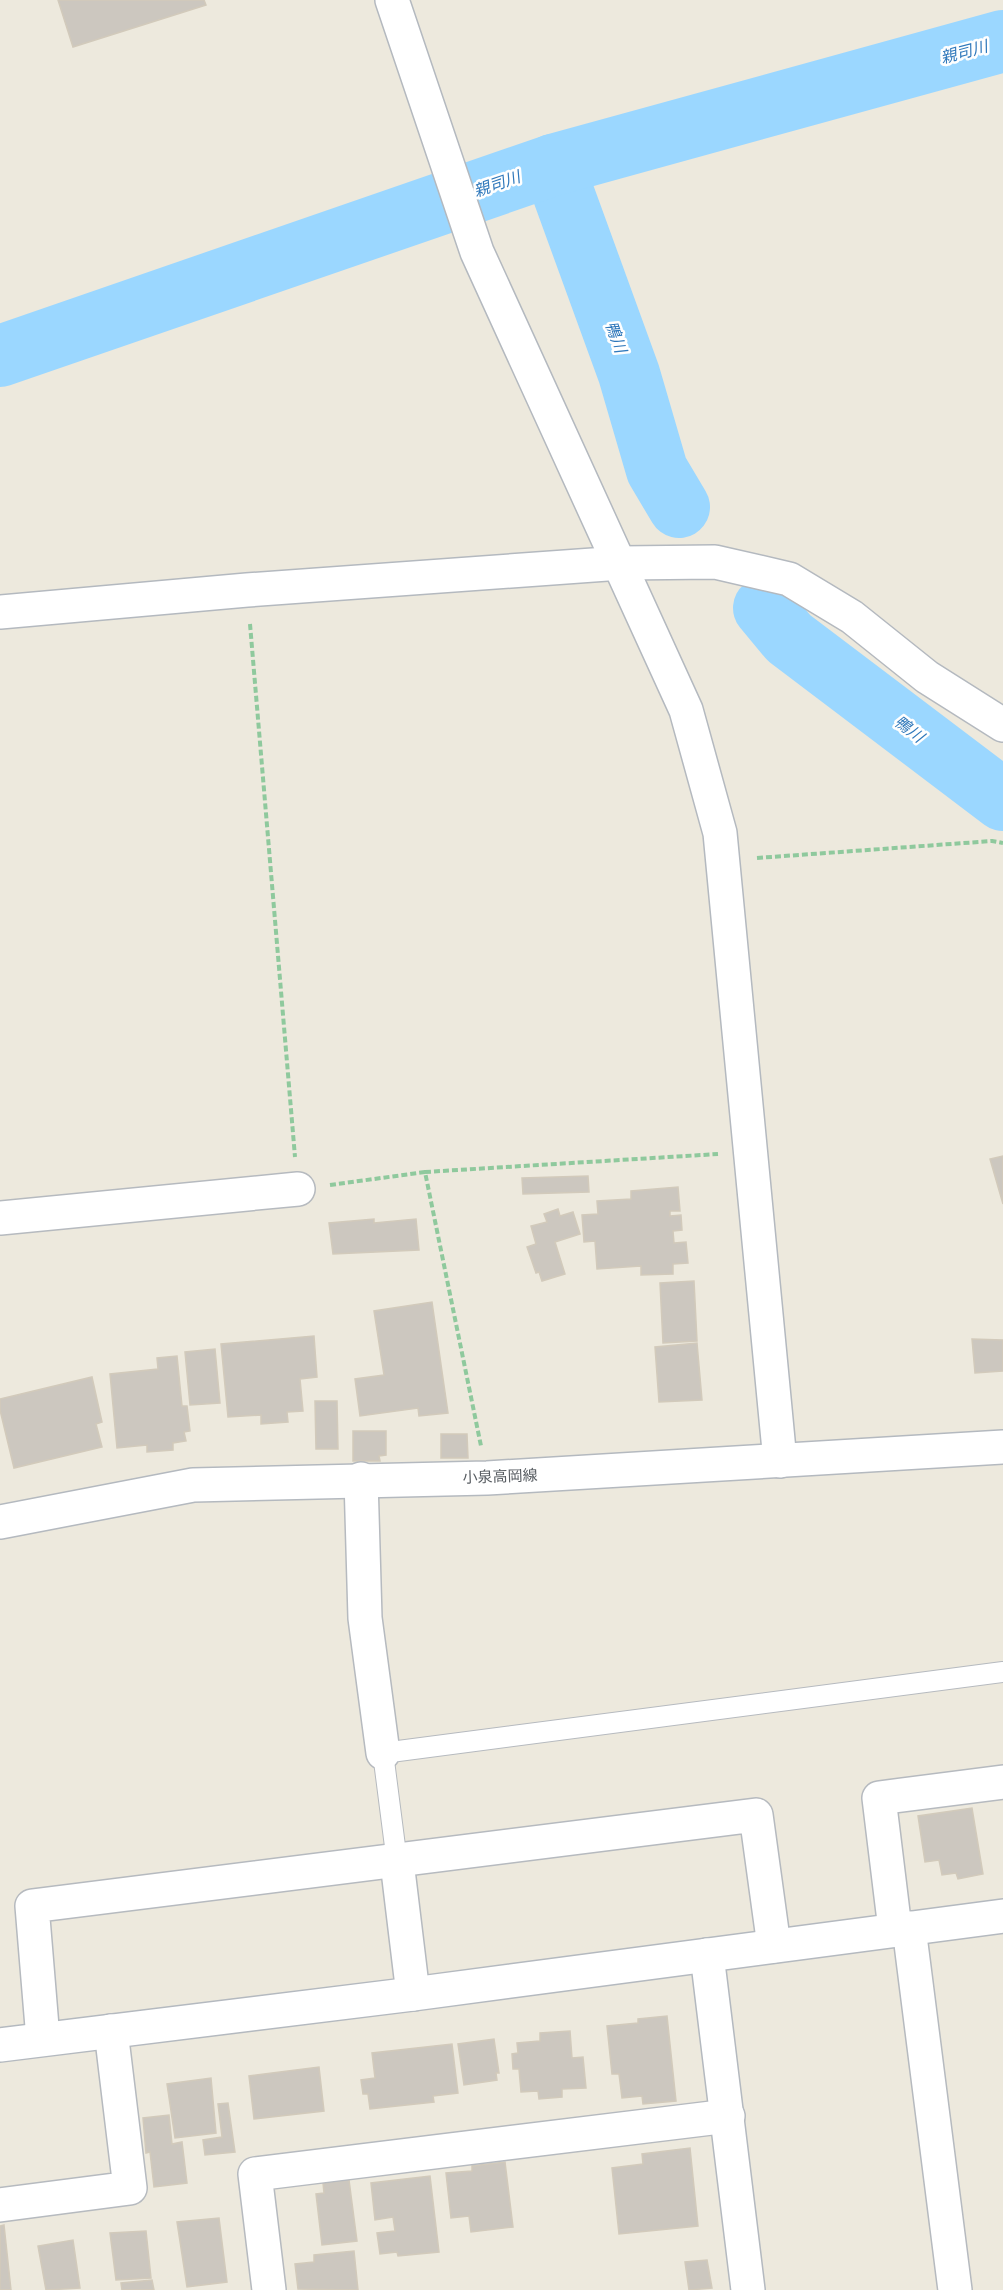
<svg xmlns="http://www.w3.org/2000/svg" width="1003" height="2290" font-family="Montserrat,'Noto Sans JP',sans-serif">
	<style>
		.lines { fill: none; stroke-linecap: round; stroke-linejoin: round }
		.river { stroke: #9bd7ff; stroke-width: 62 }
		.building { fill: #ccc7bf; stroke: #d2cabb; stroke-width: 1.5 }
		.lane-casing { stroke: #b6babf; stroke-width: 22 }
		.street-casing { stroke: #b6babf; stroke-width: 36 }
		.secondary-casing { stroke: #b4b9bf; stroke-width: 36 }
		.path { stroke: #8fc99d; stroke-width: 4; stroke-dasharray: 6 3; stroke-linecap: butt }
		.lane { stroke: #fff; stroke-width: 20 }
		.street { stroke: #fff; stroke-width: 33 }
		.secondary { stroke: #fff; stroke-width: 33 }
		.labels { text-anchor: middle; dominant-baseline: central; stroke-width: 5; stroke-linejoin: round; paint-order: stroke }
		.street-label { font-size: 15px; fill: #575c61; stroke: #fff }
		.water-label { font-size: 16px; font-style: italic; fill: #2f78bb; stroke: #fff }
	</style>
	<rect width="100%" height="100%" fill="#ede9dd"/>
	<g class="lines">
		<g class="river">
			<polyline points="553,165 629,374 657,470 679,507"/>
			<polyline points="0,356 553,165 1003,41"/>
			<polyline points="764,608 789,638 1003,800"/>
		</g>
	</g>
	<g class="building">
		<polygon points="58,0 204,0 206,5 73,47"/>
		<polygon points="1003,1156 1003,1204 990,1159"/>
		<polygon points="588,1176 589,1192 523,1194 522,1178"/>
		<polygon points="678,1187 680,1211 670,1211 670,1216 681,1215 682,1230 673,1231 674,1243 686,1242 688,1263 673,1264 673,1274 641,1275 641,1266 597,1269 595,1241 584,1242 582,1215 598,1214 597,1201 631,1199 631,1191"/>
		<polygon points="558,1209 560,1216 573,1212 580,1234 555,1242 565,1274 542,1281 539,1272 536,1273 527,1247 536,1244 531,1226 547,1222 544,1214"/>
		<polygon points="374,1219 374,1223 416,1219 419,1250 333,1254 329,1223"/>
		<polygon points="694,1281 697,1341 663,1343 660,1283"/>
		<polygon points="432,1302 448,1413 419,1416 418,1408 360,1416 355,1379 384,1375 374,1311"/>
		<polygon points="314,1336 317,1377 300,1379 303,1411 287,1412 288,1422 261,1424 261,1415 228,1417 221,1344"/>
		<polygon points="972,1339 1003,1340 1003,1371 975,1373"/>
		<polygon points="697,1343 702,1400 659,1402 655,1347"/>
		<polygon points="215,1349 220,1403 190,1405 185,1352"/>
		<polygon points="177,1356 182,1406 187,1406 190,1431 184,1432 186,1441 173,1443 173,1450 147,1452 147,1445 117,1448 110,1374 158,1369 157,1358"/>
		<polygon points="92,1377 102,1422 96,1424 102,1447 14,1468 0,1410 0,1399"/>
		<polygon points="315,1401 337,1401 338,1449 316,1449"/>
		<polygon points="353,1431 386,1431 386,1455 379,1456 380,1461 353,1461"/>
		<polygon points="441,1434 467,1434 468,1458 441,1458"/>
		<polygon points="972,1808 983,1874 958,1879 956,1873 942,1875 939,1860 925,1862 918,1816"/>
		<polygon points="667,2016 676,2101 643,2104 642,2096 622,2098 619,2074 612,2074 607,2026 638,2023 638,2019"/>
		<polygon points="570,2031 572,2058 583,2057 586,2088 562,2089 562,2097 539,2099 538,2091 521,2092 519,2069 513,2069 512,2054 518,2053 517,2043 540,2041 540,2033"/>
		<polygon points="494,2039 499,2073 496,2073 497,2080 464,2085 458,2044"/>
		<polygon points="452,2044 458,2093 433,2096 434,2102 370,2109 368,2094 363,2094 361,2080 375,2078 372,2053"/>
		<polygon points="319,2067 324,2111 254,2119 249,2076"/>
		<polygon points="211,2078 216,2133 175,2138 167,2084"/>
		<polygon points="228,2103 235,2152 205,2155 203,2140 222,2137 218,2104"/>
		<polygon points="169,2115 172,2144 182,2142 187,2183 154,2187 150,2152 146,2153 143,2118"/>
		<polygon points="690,2148 698,2226 619,2234 612,2168 643,2164 642,2154"/>
		<polygon points="505,2162 513,2227 471,2232 469,2216 451,2218 446,2173 472,2171 472,2166"/>
		<polygon points="430,2176 439,2252 398,2256 397,2252 380,2254 377,2233 395,2231 393,2217 375,2220 371,2183"/>
		<polygon points="349,2180 357,2241 322,2245 316,2194 324,2193 323,2183"/>
		<polygon points="219,2218 227,2282 187,2287 177,2222"/>
		<polygon points="4,2225 11,2290 0,2290 0,2226"/>
		<polygon points="146,2231 151,2278 116,2280 110,2233"/>
		<polygon points="73,2240 80,2288 46,2290 38,2246"/>
		<polygon points="354,2251 358,2290 298,2289 295,2264 314,2262 314,2255"/>
		<polygon points="707,2260 712,2288 689,2290 685,2262"/>
		<polygon points="152,2280 154,2290 122,2290 121,2283"/>
	</g>
	<g class="lines">
		<defs>
			<polyline id="lane" points="397,1862 383,1753 1003,1672"/>
			<g id="street">
				<polyline points="0,1218 298,1189"/>
				<polyline points="361,1479 365,1618 383,1753"/>
				<polyline points="397,1862 413,1994"/>
				<polyline points="909,1928 955,2290"/>
				<polyline points="895,1929 879,1798 1003,1782"/>
				<polyline points="43,2039 32,1906 756,1815 774,1946"/>
				<polyline points="0,2205 130,2188 111,2031"/>
				<polyline points="269,2290 255,2174 728,2116"/>
			</g>
			<g id="secondary">
				<polyline points="392,0 477,252 686,710 720,833 780,1461"/>
				<polyline points="0,612 247,590 621,563 715,562 789,579 852,617 927,677 1003,725"/>
				<polyline points="0,1522 193,1485 487,1478 1003,1447"/>
				<polyline points="707,1955 748,2290"/>
				<polyline points="0,2045 413,1994 1003,1916"/>
			</g>
		</defs>
		<use href="#lane" class="lane-casing"/>
		<use href="#street" class="street-casing"/>
		<use href="#secondary" class="secondary-casing"/>
		<g class="path">
			<polyline points="250,624 295,1157"/>
			<polyline points="757,858 992,841 1003,843"/>
			<polyline points="425,1172 718,1154"/>
			<polyline points="330,1185 425,1172 481,1446"/>
		</g>
		<use href="#lane" class="lane"/>
		<use href="#street" class="street"/>
		<use href="#secondary" class="secondary"/>
	</g>
	<g class="labels">
		<g class="street-label">
			<text transform="translate(500 1476) rotate(-2)">小泉高岡線</text>
		</g>
		<g class="water-label">
			<text transform="translate(964 52) rotate(-15)">親司川</text>
			<text transform="translate(497 184) rotate(-19)">親司川</text>
			<text transform="translate(616 337) rotate(70)">鴨川</text>
			<text transform="translate(909 729) rotate(37)">鴨川</text>
		</g>
	</g>
</svg>
